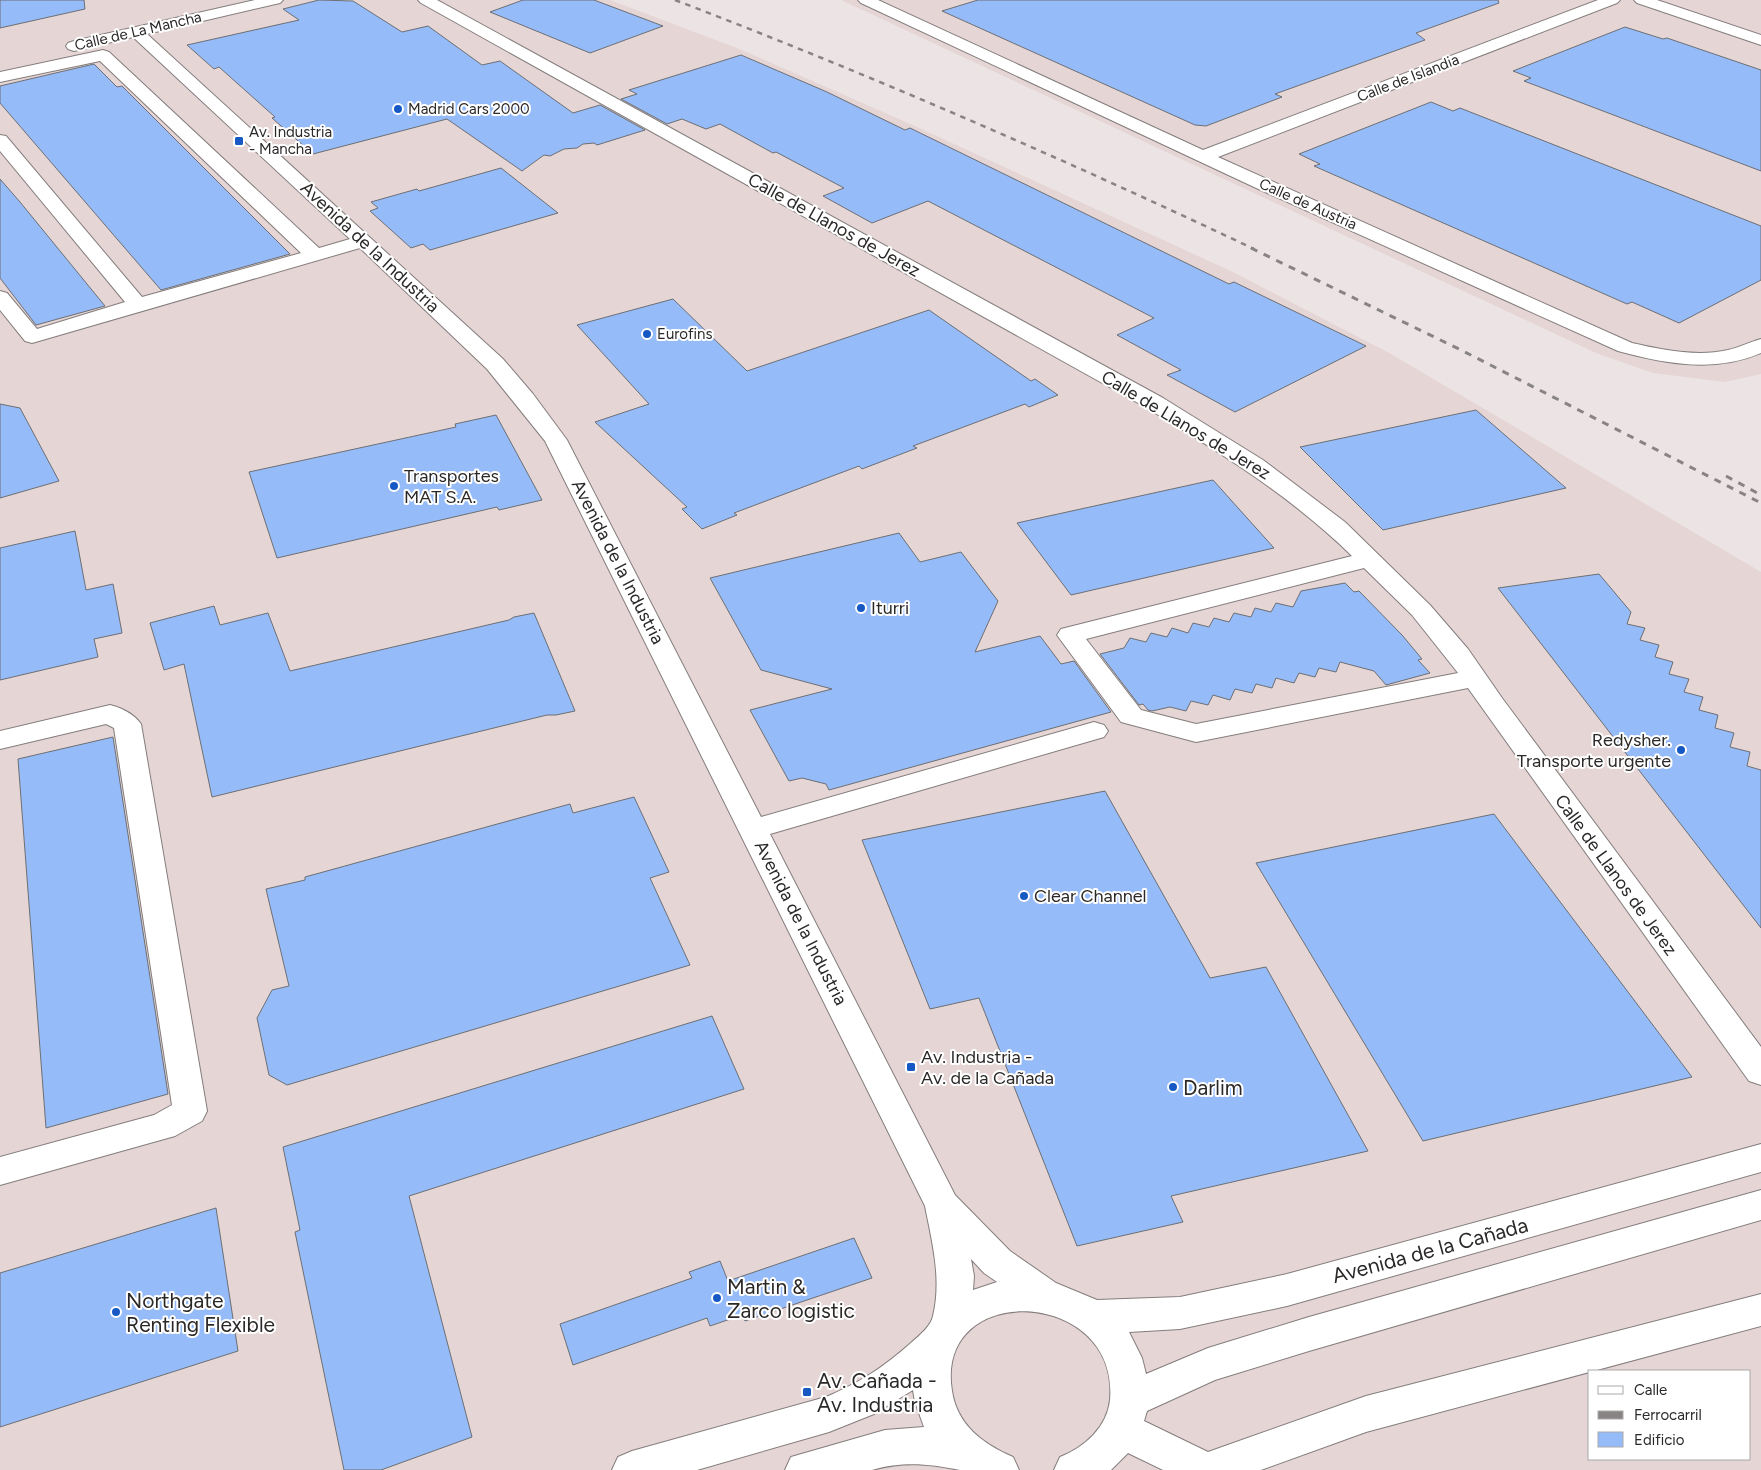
<svg xmlns="http://www.w3.org/2000/svg" width="1761" height="1470" font-family="Figtree,sans-serif">
	<style>
		.built { fill: #e5d5d4; fill-rule: evenodd }
		.building { fill: #96bbf9; stroke: #6c6f74 }
		.lines { fill: none; stroke-linecap: round; stroke-linejoin: round }
		.minor-casing { stroke: #847d7d; stroke-width: 2 }
		.minor { fill: #fff; fill-rule: evenodd }
		.rail-far1 { stroke: #898484; stroke-width: 2.5; stroke-dasharray: 5.5 5.5; stroke-linecap: butt }
		.rail { stroke: #898484; stroke-width: 3; stroke-dasharray: 7 7; stroke-linecap: butt }
		.poi-dot { fill: #1659c4; stroke: #fff; stroke-width: 2 }
		.labels { text-anchor: middle; dominant-baseline: central; stroke-width: 4; stroke-linejoin: round; paint-order: stroke }
		.far-street-label { font-size: 15px; fill: #2b2928; stroke: #fff }
		.far-poi-label { font-size: 15px; fill: #2b2928; stroke: #fff; text-anchor: start }
		.street-label { font-size: 18px; fill: #2b2928; stroke: #fff }
		.poi-label { font-size: 18px; fill: #2b2928; stroke: #fff; text-anchor: start }
		.near-poi-label { font-size: 21px; fill: #2b2928; stroke: #fff; text-anchor: start }
		.near-street-label { font-size: 21px; fill: #2b2928; stroke: #fff }
	</style>
	<rect width="100%" height="100%" fill="#ece4e4"/>
	<g class="built">
		<path d="M0,0H610L742,50L917,127L1235,273L1391,354L1761,572V1470H0ZM1590,1371H1750V1459H1590Z"/>
		<polygon points="841,0 1761,0 1761,374 1725,382 1653,373 1596,353"/>
	</g>
	<g class="building">
		<polygon points="0,0 84,0 85,9 0,28"/>
		<polygon points="319,0 353,1 402,32 428,26 482,65 500,61 573,113 600,105 645,130 597,145 594,143 583,144 577,148 564,149 550,156 544,155 522,171 447,119 313,154 272,118 275,117 219,67 214,69 187,45 299,20 283,9"/>
		<polygon points="523,0 594,0 663,26 590,53 490,12"/>
		<polygon points="978,0 1498,0 1499,3 1416,33 1425,40 1275,94 1282,97 1206,126 1195,125 942,11"/>
		<polygon points="1625,27 1663,39 1667,38 1761,70 1761,171 1524,81 1531,78 1513,71"/>
		<polygon points="741,55 827,92 905,130 910,128 1229,284 1234,282 1366,346 1235,412 1167,375 1181,370 1117,335 1154,318 928,201 872,223 823,196 844,188 776,152 773,153 720,124 706,129 682,119 667,124 621,99 637,94 629,90"/>
		<polygon points="94,64 117,87 122,86 290,254 161,290 0,103 0,86"/>
		<polygon points="1431,102 1453,111 1460,108 1761,226 1761,280 1679,323 1632,302 1627,304 1314,166 1320,164 1299,154"/>
		<polygon points="501,168 558,213 430,250 423,244 411,248 370,211 378,208 371,202 417,189 419,191"/>
		<polygon points="0,179 20,202 105,306 36,325 33,321 0,278"/>
		<polygon points="673,299 747,371 929,310 1031,381 1035,379 1058,395 1029,407 1025,404 913,446 917,448 862,469 859,466 734,513 737,515 702,529 682,509 687,507 595,422 649,404 577,325"/>
		<polygon points="0,404 20,408 59,481 0,498"/>
		<polygon points="1476,410 1566,488 1383,530 1300,447"/>
		<polygon points="496,415 542,500 499,510 497,507 277,558 249,472 456,427 455,424"/>
		<polygon points="1213,480 1274,548 1071,595 1017,523"/>
		<polygon points="75,531 86,590 113,584 122,633 94,639 98,657 0,680 0,548"/>
		<polygon points="899,533 920,562 961,552 998,601 975,652 1040,636 1061,664 1074,661 1111,712 829,790 826,784 802,778 789,781 750,710 832,689 761,670 710,578"/>
		<polygon points="1599,574 1631,612 1627,624 1645,628 1640,640 1659,645 1655,657 1673,662 1669,674 1689,679 1684,692 1703,697 1699,710 1718,715 1715,728 1734,733 1730,747 1750,752 1747,766 1761,770 1761,928 1498,588"/>
		<polygon points="1345,583 1354,592 1359,591 1402,635 1422,659 1418,660 1430,673 1386,685 1374,671 1340,662 1336,672 1319,668 1315,677 1299,673 1294,683 1276,678 1272,688 1256,684 1252,693 1235,689 1230,700 1213,695 1208,705 1191,701 1186,711 1170,707 1152,711 1148,710 1143,704 1139,705 1100,654 1124,648 1130,638 1146,642 1151,633 1167,637 1172,628 1188,633 1193,623 1209,627 1214,618 1229,622 1234,613 1251,617 1255,608 1271,612 1276,603 1293,607 1301,591"/>
		<polygon points="214,606 220,625 268,613 290,671 509,620 514,617 534,613 575,711 556,715 547,715 212,797 184,664 164,670 150,623"/>
		<polygon points="113,737 168,1094 46,1128 18,759"/>
		<polygon points="1105,791 1210,978 1266,967 1368,1151 1171,1196 1183,1222 1077,1246 979,998 930,1009 862,840"/>
		<polygon points="634,797 669,872 650,878 690,965 287,1085 269,1075 257,1018 272,990 289,986 266,889 305,880 305,877 570,804 573,813"/>
		<polygon points="1494,814 1692,1077 1423,1141 1256,863"/>
		<polygon points="712,1016 744,1089 409,1196 472,1437 381,1470 344,1470 295,1232 300,1230 283,1147"/>
		<polygon points="216,1208 238,1351 0,1427 0,1273"/>
		<polygon points="854,1238 872,1278 745,1321 742,1315 710,1326 707,1318 573,1365 560,1324 692,1278 689,1272 720,1261 728,1281"/>
	</g>
	<g class="lines">
		<defs>
			<g id="minor">
				<path d="M255,0H283L280,3L147,34L503,359L533,394L567,440L761,817L1094,722L1104,725L1108,731L1104,737L770,834L955,1195L1010,1251L1056,1283L1097,1300L1180,1297L1287,1274L1761,1144V1172L1287,1306L1180,1329L1129,1332L1142,1358L1146,1374L1208,1348L1309,1317L1761,1190V1220L1309,1351L1215,1380L1147,1411L1144,1421L1208,1452L1366,1396L1761,1294V1326L1366,1432L1261,1470H1163L1128,1453L1111,1470H1054L1060,1457C1085,1447 1107,1427 1110,1400C1120,1288 934,1279 952,1391C957,1425 983,1444 1013,1457L1019,1470C1003,1470 975,1470 960,1470C929,1464 904,1461 872,1470H785L791,1457L885,1430L924,1427L915,1402L913,1390L874,1414L829,1432L697,1470H612L618,1457L632,1451L826,1397C861,1382 884,1367 912,1342C920,1335 931,1326 933,1316C942,1279 932,1242 925,1206L545,441L487,369L360,248L32,343L25,341L0,310V291L7,293L37,329L125,302L0,151V135L6,136L142,297L301,253L100,61L0,82V72L103,50L109,52L319,248L350,239L133,37L74,51L68,49L66,46L68,43L74,41ZM971,1259L984,1273L997,1282L973,1290L974,1276Z"/>
				<path d="M418,0H437L1163,398L1263,460L1345,522L1430,605L1468,649L1502,698L1761,1047V1085L1749,1081L1468,688L1196,742L1121,722L1057,635L1061,629L1352,556C1291,496 1219,452 1147,408L421,3ZM1364,568L1412,615L1458,673L1196,724L1141,710L1086,639Z"/>
				<path d="M858,0H878L1203,150L1598,0H1620L1617,3L1218,157L1632,343C1663,350 1697,357 1728,350C1740,347 1750,342 1761,339V353C1714,373 1666,364 1618,351L1254,187L861,3Z"/>
				<polygon points="1634,0 1657,0 1761,35 1761,45 1637,3"/>
				<path d="M110,705C122,708 134,714 141,724L207,1111L202,1121L175,1136L0,1185V1157L154,1115L172,1105L114,728L106,724L0,749V731Z"/>
			</g>
		</defs>
		<use href="#minor" class="minor-casing"/>
		<use href="#minor" class="minor"/>
		<path class="rail-far1" d="M675,0C871,75 1064,159 1254,249"/>
		<g class="rail">
			<polyline points="1251,248 1461,350 1761,503"/>
			<polyline points="1726,476 1761,495"/>
		</g>
	</g>
	<g class="poi-dot">
		<circle cx="398" cy="109" r="5"/>
		<rect x="234" y="136" width="10" height="10" rx="2.5"/>
		<circle cx="647" cy="334" r="5"/>
		<circle cx="394" cy="486" r="5"/>
		<circle cx="861" cy="608" r="5"/>
		<circle cx="1681" cy="750" r="5"/>
		<circle cx="1024" cy="896" r="5"/>
		<rect x="906" y="1062" width="10" height="10" rx="2.5"/>
		<circle cx="1173" cy="1087" r="5"/>
		<circle cx="717" cy="1298" r="5"/>
		<circle cx="116" cy="1312" r="5"/>
		<rect x="802" y="1387" width="10" height="10" rx="2.5"/>
	</g>
	<g class="labels">
		<g class="far-street-label">
			<text transform="translate(138 31) rotate(-13)">Calle de La Mancha</text>
			<text transform="translate(1408 78) rotate(-21)">Calle de Islandia</text>
			<text transform="translate(1308 204) rotate(24)">Calle de Austria</text>
		</g>
		<g class="far-poi-label">
			<text x="408" y="109">Madrid Cars 2000</text>
			<text x="249" y="132">Av. Industria<tspan x="249" dy="17">- Mancha</tspan></text>
			<text x="657" y="334">Eurofins</text>
		</g>
		<g class="street-label">
			<text transform="translate(834 225) rotate(29)">Calle de Llanos de Jerez</text>
			<text transform="translate(370 247) rotate(43)">Avenida de la Industria</text>
			<text transform="translate(1186 425) rotate(31)">Calle de Llanos de Jerez</text>
			<text transform="translate(618 562) rotate(63)">Avenida de la Industria</text>
			<text transform="translate(1616 875) rotate(54)">Calle de Llanos de Jerez</text>
			<text transform="translate(801 923) rotate(63)">Avenida de la Industria</text>
		</g>
		<g class="poi-label">
			<text x="404" y="476">Transportes<tspan x="404" dy="21">MAT S.A.</tspan></text>
			<text x="871" y="608">Iturri</text>
			<text x="1671" y="740" text-anchor="end">Redysher.<tspan x="1671" dy="21">Transporte urgente</tspan></text>
			<text x="1034" y="896">Clear Channel</text>
			<text x="921" y="1057">Av. Industria -<tspan x="921" dy="21">Av. de la Cañada</tspan></text>
		</g>
		<g class="near-poi-label">
			<text x="1183" y="1087">Darlim</text>
			<text x="727" y="1286">Martin &amp;<tspan x="727" dy="24">Zarco logistic</tspan></text>
			<text x="126" y="1300">Northgate<tspan x="126" dy="24">Renting Flexible</tspan></text>
			<text x="817" y="1380">Av. Cañada -<tspan x="817" dy="24">Av. Industria</tspan></text>
		</g>
		<g class="near-street-label">
			<text transform="translate(1430 1250) rotate(-15)">Avenida de la Cañada</text>
		</g>
	</g>
	<rect x="1588" y="1370" width="162" height="90" fill="#ffffff" stroke="#aaa9a9"/>
	<rect x="1598" y="1386" width="25" height="8" fill="#ffffff" stroke="#aaa9a9"/>
	<text x="1634" y="1395" font-size="15" fill="#2b2928">Calle</text>
	<rect x="1598" y="1411" width="25" height="8" fill="#898484" stroke="#aaa9a9"/>
	<text x="1634" y="1420" font-size="15" fill="#2b2928">Ferrocarril</text>
	<rect x="1598" y="1432" width="25" height="15" fill="#96bbf9" stroke="#aaa9a9"/>
	<text x="1634" y="1445" font-size="15" fill="#2b2928">Edificio</text>
</svg>
